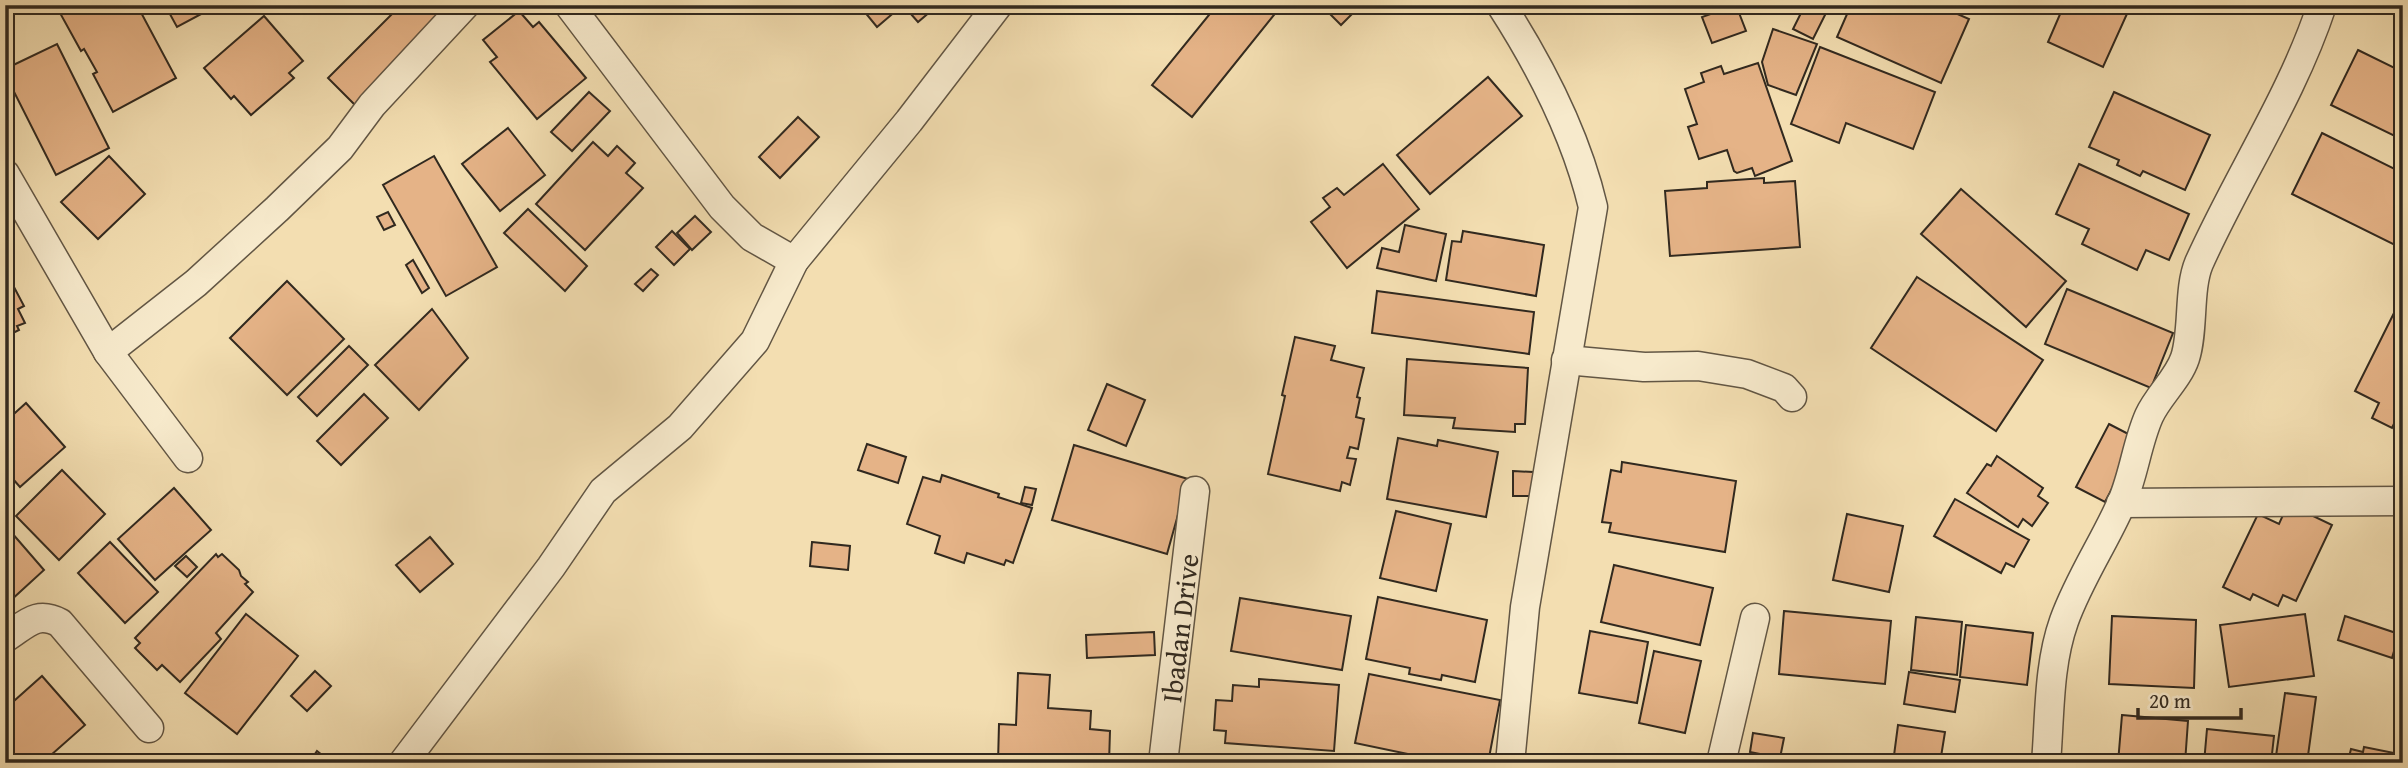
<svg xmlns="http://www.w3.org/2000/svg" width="2408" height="768" font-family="'Gentium Book Plus',serif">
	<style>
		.building { fill: #e5b387; stroke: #31291f; stroke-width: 2 }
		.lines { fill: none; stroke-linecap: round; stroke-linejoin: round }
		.minor-casing { stroke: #625644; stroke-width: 31 }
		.minor { stroke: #f7eacc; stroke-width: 28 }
		.labels { text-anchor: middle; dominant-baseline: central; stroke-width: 5; stroke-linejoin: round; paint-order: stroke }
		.street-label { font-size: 28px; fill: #31291f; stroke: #f7eacc }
	</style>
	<rect width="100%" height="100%" fill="#f3deb1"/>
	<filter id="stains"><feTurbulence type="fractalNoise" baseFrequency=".00286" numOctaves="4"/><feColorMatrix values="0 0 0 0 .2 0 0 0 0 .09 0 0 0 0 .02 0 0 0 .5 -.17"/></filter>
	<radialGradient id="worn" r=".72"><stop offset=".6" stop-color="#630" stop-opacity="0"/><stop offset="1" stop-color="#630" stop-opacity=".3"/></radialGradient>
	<g class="building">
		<polygon points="75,5 137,5 176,78 113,112 93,74 97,72 84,49 81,51 60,13"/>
		<polygon points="165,5 218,5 177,27"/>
		<polygon points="401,5 453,5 357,107 328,78"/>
		<polygon points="859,5 892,5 897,10 877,27"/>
		<polygon points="903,5 938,5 918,22"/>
		<polygon points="1217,5 1282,5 1192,117 1152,85"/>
		<polygon points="1321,5 1361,5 1341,25"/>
		<polygon points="1736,5 1746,31 1712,43 1702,17"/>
		<polygon points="1805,5 1830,5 1813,39 1793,29"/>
		<polygon points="1851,5 1937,5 1969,19 1941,83 1837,37"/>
		<polygon points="2064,5 2131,5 2103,67 2048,42"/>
		<polygon points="519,11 533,27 539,22 586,78 537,119 490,62 497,57 483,40"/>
		<polygon points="264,16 303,61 289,73 294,78 251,115 234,96 231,99 204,68"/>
		<polygon points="1773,29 1817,44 1796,95 1768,85 1762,62"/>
		<polygon points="57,44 109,148 56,175 5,74 5,69"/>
		<polygon points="1820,47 1935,92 1913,149 1846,123 1839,143 1791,124"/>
		<polygon points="2358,50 2403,72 2403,140 2331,105"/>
		<polygon points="1758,63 1792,161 1755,176 1752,168 1737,173 1734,171 1727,150 1699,159 1688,127 1697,124 1685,89 1704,82 1701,73 1721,66 1724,74"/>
		<polygon points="1488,77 1522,116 1430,194 1397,155"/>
		<polygon points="589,92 610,111 572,151 551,132"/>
		<polygon points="2114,92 2210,135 2185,190 2143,171 2140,176 2117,165 2119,160 2089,147"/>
		<polygon points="798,117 819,137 780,178 759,157"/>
		<polygon points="508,128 545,175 500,211 462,164"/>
		<polygon points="2322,133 2403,173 2403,249 2292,194"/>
		<polygon points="593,142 608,156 617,146 635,163 626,173 643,188 585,250 536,204"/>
		<polygon points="109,156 145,194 98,239 61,202"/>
		<polygon points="434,156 497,267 446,296 383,185"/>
		<polygon points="1383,164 1419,209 1347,268 1311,222 1330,207 1323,198 1337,188 1344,195"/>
		<polygon points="2079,164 2189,214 2169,260 2146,250 2137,270 2082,244 2089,229 2056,214"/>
		<polygon points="1764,178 1764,183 1795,181 1800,247 1670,256 1665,191 1707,188 1707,182"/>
		<polygon points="1961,189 2066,281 2026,327 1921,234"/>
		<polygon points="528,209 587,266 565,291 504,233"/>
		<polygon points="388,212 395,225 384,230 377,217"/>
		<polygon points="695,216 711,232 692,250 677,233"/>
		<polygon points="1405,225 1446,234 1436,281 1377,268 1382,248 1399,252"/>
		<polygon points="672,231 690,249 674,265 656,247"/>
		<polygon points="1463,231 1544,245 1536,296 1446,280 1452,241 1461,242"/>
		<polygon points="413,260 429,288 422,293 406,265"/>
		<polygon points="651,269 658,275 643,291 635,284"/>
		<polygon points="5,270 24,306 18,309 25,323 17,326 19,330 5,337"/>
		<polygon points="1917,277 2043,360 1996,431 1871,348"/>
		<polygon points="287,281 344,339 287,395 230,338"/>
		<polygon points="2067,289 2173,333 2151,388 2045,344"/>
		<polygon points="1377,291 1534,312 1529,354 1372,333"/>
		<polygon points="2403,295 2403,415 2399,413 2392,428 2372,418 2379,403 2355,391"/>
		<polygon points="432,309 468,358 419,410 375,365"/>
		<polygon points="1295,337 1335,346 1331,360 1364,368 1357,397 1360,398 1356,417 1364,419 1358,449 1350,447 1347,458 1356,459 1350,485 1342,482 1340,491 1268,474 1285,396 1282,395"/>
		<polygon points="349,346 368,365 317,416 298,397"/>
		<polygon points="1407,359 1528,368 1525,424 1515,424 1515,432 1453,428 1455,418 1404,415"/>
		<polygon points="1107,384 1145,400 1126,446 1088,430"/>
		<polygon points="364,394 388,418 341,465 317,441"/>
		<polygon points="26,403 65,447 20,487 5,470 5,422"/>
		<polygon points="2109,424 2138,439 2105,502 2076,487"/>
		<polygon points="1398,438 1437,446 1438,440 1498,452 1486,517 1387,499"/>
		<polygon points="867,444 906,457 898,483 858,470"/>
		<polygon points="1074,445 1188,479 1167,554 1052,520"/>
		<polygon points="1997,456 2043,488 2038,496 2048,503 2032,526 2023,519 2018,527 1967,493 1987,464 1991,466"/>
		<polygon points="1622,462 1736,481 1725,552 1609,532 1611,523 1602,522 1611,470 1621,472"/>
		<polygon points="62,470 105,514 59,560 16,516"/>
		<polygon points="1513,471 1533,472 1533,496 1513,496"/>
		<polygon points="942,475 999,494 998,497 1032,508 1013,563 1006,560 1004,565 967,553 964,563 935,553 940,536 907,524 923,477 940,482"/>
		<polygon points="1025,487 1036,489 1032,505 1021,503"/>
		<polygon points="174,488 211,530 155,580 118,539"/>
		<polygon points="1955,499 2029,540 2014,567 2006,563 2001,573 1934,536"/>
		<polygon points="2288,504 2332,525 2296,601 2283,595 2278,606 2253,594 2250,600 2223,587 2258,514 2279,524"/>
		<polygon points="1396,511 1451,524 1436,591 1380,578"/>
		<polygon points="1847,514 1903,526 1889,592 1833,580"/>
		<polygon points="5,525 44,570 10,601 5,596"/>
		<polygon points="430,537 453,564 420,592 396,565"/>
		<polygon points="110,542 158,592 125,623 78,573"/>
		<polygon points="812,542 850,546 848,570 810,566"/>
		<polygon points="216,554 218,557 222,554 239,570 241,576 248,582 245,584 253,592 216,633 221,639 180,682 162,665 157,670 135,648 140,643 135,638"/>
		<polygon points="186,556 197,567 187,577 175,566"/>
		<polygon points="1614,565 1713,588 1700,645 1601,622"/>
		<polygon points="1378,597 1487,620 1475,682 1442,675 1441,680 1409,674 1410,668 1366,659"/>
		<polygon points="1240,598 1351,616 1342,670 1231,651"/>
		<polygon points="1784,611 1891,621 1885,684 1779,674"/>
		<polygon points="246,614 298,656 237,734 185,693"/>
		<polygon points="2305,614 2314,676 2229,687 2220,625"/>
		<polygon points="2112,616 2196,620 2194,688 2109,684"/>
		<polygon points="2345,616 2399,634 2392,658 2338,640"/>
		<polygon points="1916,617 1962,622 1957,675 1911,670"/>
		<polygon points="1966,625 2033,633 2027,685 1960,677"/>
		<polygon points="1590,631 1648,642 1637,703 1579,693"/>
		<polygon points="1154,632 1155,655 1087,658 1086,635"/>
		<polygon points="1654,651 1701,661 1685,733 1639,723"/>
		<polygon points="315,671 331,686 307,711 291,696"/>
		<polygon points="1909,672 1960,680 1955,712 1904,704"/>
		<polygon points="1018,673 1050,675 1048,708 1091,711 1090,729 1110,731 1109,763 998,763 999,724 1016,725"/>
		<polygon points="1369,674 1500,700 1488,763 1451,763 1355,743"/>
		<polygon points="42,676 85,725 42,763 5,763 5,709"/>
		<polygon points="1259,679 1339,685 1334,751 1225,743 1226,731 1214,730 1216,700 1232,701 1233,685 1259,687"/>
		<polygon points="2285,693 2316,697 2307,763 2275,763"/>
		<polygon points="2122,715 2188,721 2185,763 2118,763"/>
		<polygon points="1898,725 1945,732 1940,763 1893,763"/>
		<polygon points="2207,729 2274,736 2271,763 2204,763"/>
		<polygon points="1753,733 1784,738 1780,758 1750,752"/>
		<polygon points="2364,747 2394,753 2392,763 2329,763 2330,758 2348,761 2351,749 2363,752"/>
		<polygon points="317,751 332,763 309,763"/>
	</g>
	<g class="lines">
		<defs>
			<g id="minor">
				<polyline points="569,5 722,207 752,237 794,261"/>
				<path d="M1501,5C1541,67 1576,135 1593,207L1525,607L1510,763"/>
				<polyline points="5,174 108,352 188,458"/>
				<polyline points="108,352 196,283 277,209 340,148 372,105 465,5"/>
				<polyline points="1566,360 1644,367 1698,366 1747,374 1784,388 1792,397"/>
				<polyline points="2121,503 2403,501"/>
				<path d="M5,638C26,625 36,610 60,623L149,728"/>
				<polyline points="403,763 551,567 603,491 680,427 755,341 794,261 909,121 998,5"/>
				<path id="s1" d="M1163,763L1195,491"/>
				<polyline points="1721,763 1755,618"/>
				<path d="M2046,763C2050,716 2048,666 2064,621C2079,579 2104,543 2122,502C2134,474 2137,443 2149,416C2158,396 2178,379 2185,358C2194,331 2188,289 2199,263C2238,176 2292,96 2322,5"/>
			</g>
		</defs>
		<use href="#minor" class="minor-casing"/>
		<use href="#minor" class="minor"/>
	</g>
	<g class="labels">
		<g class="street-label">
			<text stroke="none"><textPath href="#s1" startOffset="136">Ibadan Drive</textPath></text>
		</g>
	</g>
	<rect width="2408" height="768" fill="none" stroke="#f3deb1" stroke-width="28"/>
	<rect x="7" y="7" width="2394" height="754" fill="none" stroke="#31291f" stroke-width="3.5"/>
	<rect x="14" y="14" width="2380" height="740" fill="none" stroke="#31291f" stroke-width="2"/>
	<path d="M2138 708v10h103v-10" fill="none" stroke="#31291f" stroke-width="3.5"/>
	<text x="2149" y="708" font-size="21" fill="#31291f" stroke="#f7eacc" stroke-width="5" paint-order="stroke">20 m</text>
	<rect width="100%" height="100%" filter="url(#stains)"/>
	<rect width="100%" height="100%" fill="url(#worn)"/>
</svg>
